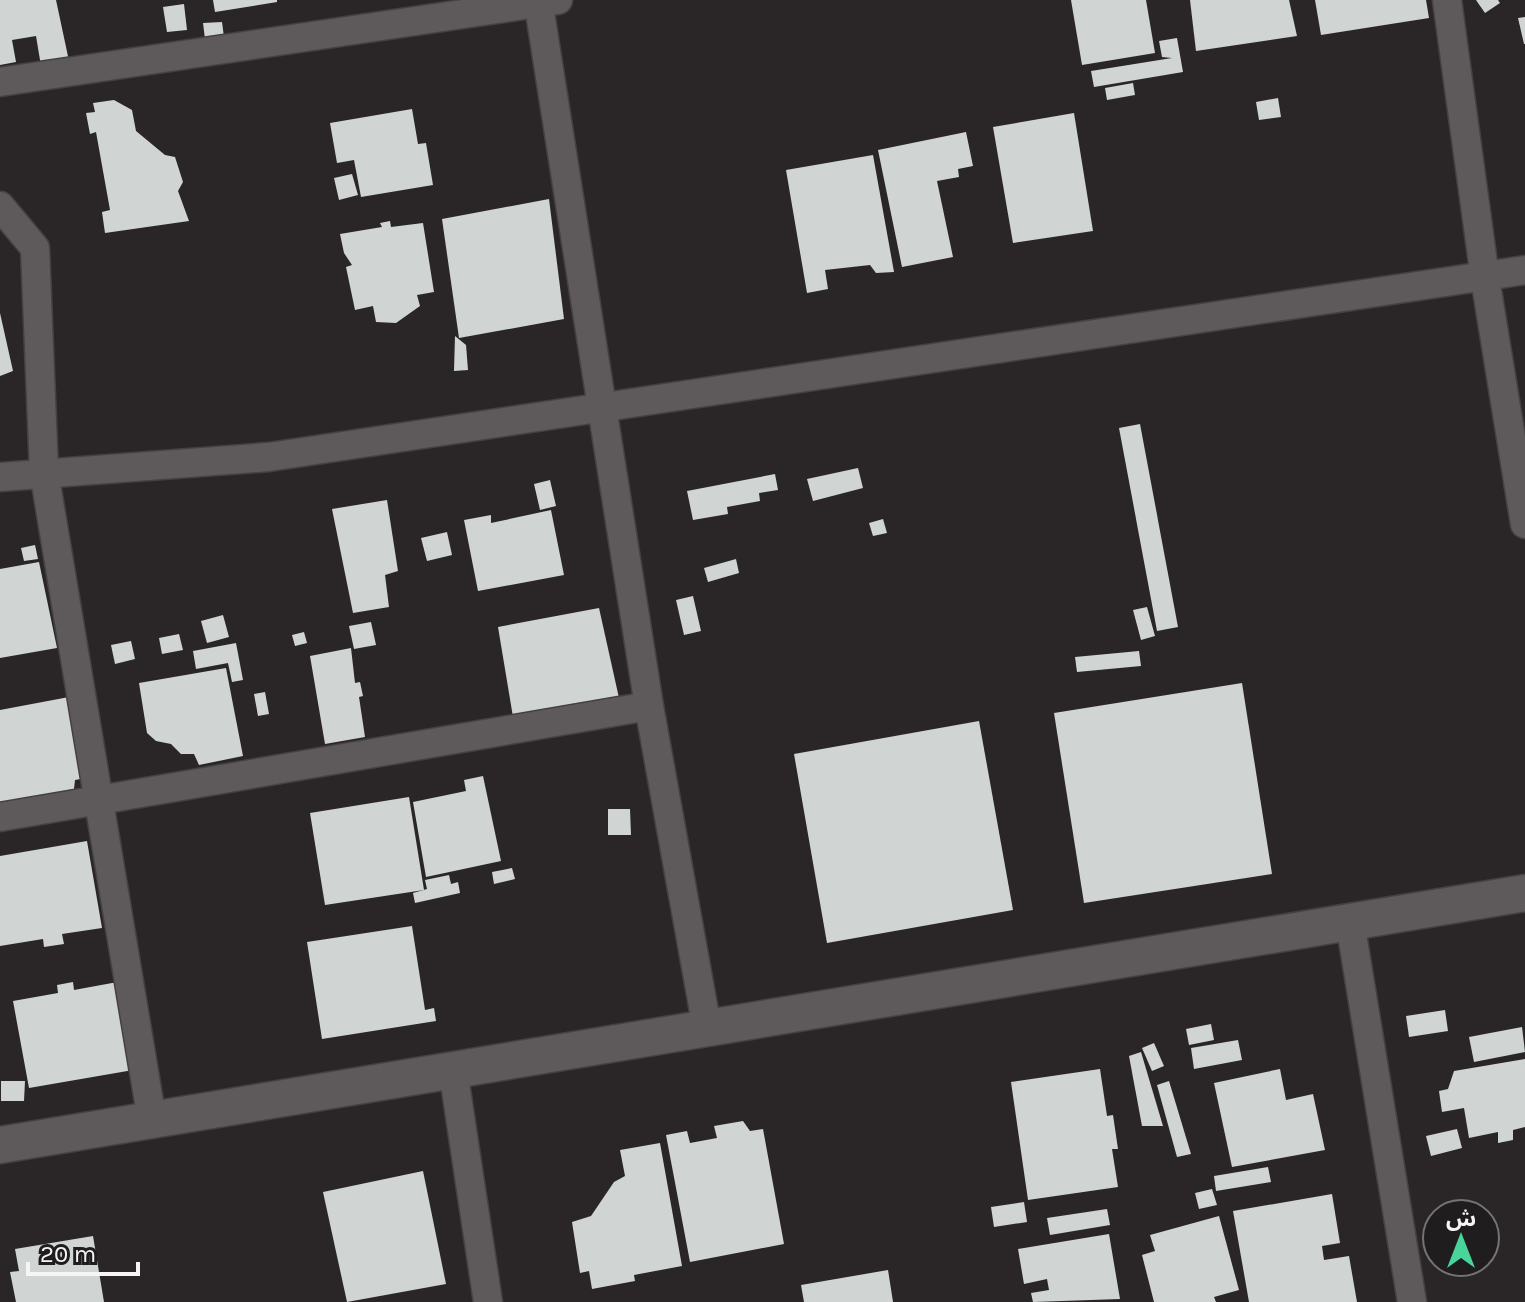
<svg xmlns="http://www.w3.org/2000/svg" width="1525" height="1302" font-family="Karla,'Noto Sans Arabic',sans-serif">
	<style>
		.building { fill: #d0d5d3 }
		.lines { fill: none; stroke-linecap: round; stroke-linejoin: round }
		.minor-casing { stroke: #454143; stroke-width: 31 }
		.tertiary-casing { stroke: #454143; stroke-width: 39 }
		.minor { stroke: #5e5a5c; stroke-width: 28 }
		.tertiary { stroke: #5e5a5c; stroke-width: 36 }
	</style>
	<rect width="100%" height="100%" fill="#2a2628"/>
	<g class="building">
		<polygon points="0,0 56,0 69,61 41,66 36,36 12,40 16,62 0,65"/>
		<polygon points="213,0 277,0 277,2 215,12"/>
		<polygon points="1071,0 1146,0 1155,53 1082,65"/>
		<polygon points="1190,0 1289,0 1297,36 1196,51"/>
		<polygon points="1315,0 1426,0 1429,18 1321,35"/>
		<polygon points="1476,0 1498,0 1500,3 1485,13"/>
		<polygon points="184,4 187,30 167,32 163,7"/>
		<polygon points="1525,17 1525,44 1524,44 1518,18"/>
		<polygon points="222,22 224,37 205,39 203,23"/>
		<polygon points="1177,38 1183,72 1094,87 1091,71 1172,58 1162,57 1159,41"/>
		<polygon points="1133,83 1135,95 1107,100 1105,88"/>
		<polygon points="1278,98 1281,117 1259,120 1256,102"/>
		<polygon points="114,100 132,110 136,131 165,155 175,157 183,182 178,191 189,221 105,233 102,212 110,210 96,132 90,134 86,113 95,112 93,103"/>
		<polygon points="412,109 418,144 426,143 433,185 361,197 354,160 337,163 330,123"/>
		<polygon points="1074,113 1093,231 1013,243 993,127"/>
		<polygon points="966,132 973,166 958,169 959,177 937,181 953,257 902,267 878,150"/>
		<polygon points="873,155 894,272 876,273 870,265 825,270 828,289 807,293 786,170"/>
		<polygon points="352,174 358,195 339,200 334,178"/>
		<polygon points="549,199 564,319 459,338 442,219"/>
		<polygon points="390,221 391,227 423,223 434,292 417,295 420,306 396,323 376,322 373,306 355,310 346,267 352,265 344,253 340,234 382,227 380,223"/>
		<polygon points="0,313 13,371 0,376"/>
		<polygon points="455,336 466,345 468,370 454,371"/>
		<polygon points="1140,424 1178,627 1157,631 1119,428"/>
		<polygon points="858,468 863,488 813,501 807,479"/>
		<polygon points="775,474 778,490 759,493 760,501 727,507 728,514 693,520 687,491"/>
		<polygon points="550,480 556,506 540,510 534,484"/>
		<polygon points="387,500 398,571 385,575 389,607 353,613 332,509"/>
		<polygon points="551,510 564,575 478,591 464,520 491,515 491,523"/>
		<polygon points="883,519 887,533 873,536 869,523"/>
		<polygon points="447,532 452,555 427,561 421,538"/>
		<polygon points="35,545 38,559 24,561 21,548"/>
		<polygon points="736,559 739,573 708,582 704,568"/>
		<polygon points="39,562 57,648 0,658 0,569"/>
		<polygon points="693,596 701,631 684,635 676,600"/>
		<polygon points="1147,607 1155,636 1141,640 1133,610"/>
		<polygon points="599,608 619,698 513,717 498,627"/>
		<polygon points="223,615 229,637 207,643 201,621"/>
		<polygon points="371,622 376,645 354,649 349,626"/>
		<polygon points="304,632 307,643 295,646 292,635"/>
		<polygon points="179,634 183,650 162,654 159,638"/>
		<polygon points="131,641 135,659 115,664 111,645"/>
		<polygon points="236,643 243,680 232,682 228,663 196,669 193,651"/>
		<polygon points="351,648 355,683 360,682 363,696 359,697 365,737 325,744 310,656"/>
		<polygon points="1139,651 1141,666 1077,672 1075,657"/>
		<polygon points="226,668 243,756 199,765 194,754 181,754 171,744 156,741 147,733 139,683"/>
		<polygon points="1242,683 1272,874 1084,903 1054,713"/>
		<polygon points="265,692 269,714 258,716 254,694"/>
		<polygon points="69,697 86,778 75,780 74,789 0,804 0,710"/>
		<polygon points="979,721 1013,910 827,943 794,754"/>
		<polygon points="483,776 501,861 426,877 413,802 466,791 464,780"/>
		<polygon points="409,797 424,890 325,905 310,813"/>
		<polygon points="608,809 630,809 631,835 608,835"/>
		<polygon points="87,841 102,928 62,934 64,944 44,947 43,939 0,946 0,856"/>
		<polygon points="512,868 515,879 494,884 492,872"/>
		<polygon points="449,875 451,884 458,882 460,893 415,903 413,893 427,889 425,880"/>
		<polygon points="412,926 425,1010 434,1008 436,1021 322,1039 307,942"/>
		<polygon points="123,981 139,1069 29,1088 13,1001 58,993 57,985 73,982 74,990"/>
		<polygon points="1445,1010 1448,1031 1409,1037 1406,1016"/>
		<polygon points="1211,1024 1214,1040 1189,1045 1186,1029"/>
		<polygon points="1522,1027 1525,1052 1474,1062 1469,1037"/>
		<polygon points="1238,1040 1242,1060 1194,1069 1191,1048"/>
		<polygon points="1154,1043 1164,1066 1152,1071 1142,1048"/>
		<polygon points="1141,1052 1163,1126 1142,1126 1129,1056"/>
		<polygon points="1525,1059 1525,1127 1513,1130 1513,1140 1498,1143 1498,1132 1469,1138 1464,1108 1442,1112 1439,1091 1448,1089 1454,1071"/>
		<polygon points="1100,1069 1107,1116 1113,1115 1118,1149 1112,1149 1118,1187 1028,1200 1011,1082"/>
		<polygon points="1280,1069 1286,1100 1313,1094 1325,1150 1232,1167 1214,1083"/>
		<polygon points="1,1081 25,1081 24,1101 1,1101"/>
		<polygon points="1169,1081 1191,1154 1177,1157 1157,1085"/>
		<polygon points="743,1121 750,1131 763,1129 784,1244 690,1262 666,1135 687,1131 690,1143 717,1138 714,1126"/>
		<polygon points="1457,1129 1462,1148 1431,1156 1426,1136"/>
		<polygon points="660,1143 682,1266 634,1275 635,1281 592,1289 589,1271 580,1273 572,1222 591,1216 614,1182 625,1176 620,1150"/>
		<polygon points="1268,1167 1271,1182 1216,1191 1214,1176"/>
		<polygon points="423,1171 446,1284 347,1302 323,1192"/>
		<polygon points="1212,1189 1217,1205 1199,1209 1195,1193"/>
		<polygon points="1332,1194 1340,1243 1322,1246 1324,1260 1349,1256 1357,1302 1249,1302 1233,1211"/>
		<polygon points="1024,1202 1027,1222 994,1227 991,1207"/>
		<polygon points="1107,1209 1110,1225 1050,1235 1047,1218"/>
		<polygon points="1219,1216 1239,1290 1214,1297 1216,1302 1154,1302 1142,1255 1155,1251 1150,1235"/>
		<polygon points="1109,1234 1120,1299 1033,1302 1031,1293 1049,1290 1047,1279 1024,1284 1018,1249"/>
		<polygon points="93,1236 104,1302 16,1302 10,1272 19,1271 15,1249"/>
		<polygon points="888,1270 893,1302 804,1302 801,1285"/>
	</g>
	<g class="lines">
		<defs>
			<g id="minor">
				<polyline points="538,0 649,706 707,1028"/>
				<polyline points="1447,0 1485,278 1525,524"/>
				<polyline points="0,82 558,0"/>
				<polyline points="0,206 35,248 44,472 152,1120"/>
				<polyline points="0,477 269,457 1525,270"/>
				<polyline points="0,817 649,706"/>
				<polyline points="1350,922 1412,1302"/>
				<polyline points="453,1070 488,1302"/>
			</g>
			<polyline id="tertiary" points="0,1145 1525,893"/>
		</defs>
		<use href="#minor" class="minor-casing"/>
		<use href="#tertiary" class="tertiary-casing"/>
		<use href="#minor" class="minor"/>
		<use href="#tertiary" class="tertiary"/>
	</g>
	<g transform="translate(1461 1238)"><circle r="38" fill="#201d1e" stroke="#767374" stroke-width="2"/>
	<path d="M0-6L14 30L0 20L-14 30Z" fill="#49d49c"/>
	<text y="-12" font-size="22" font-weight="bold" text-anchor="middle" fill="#f6f4f5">ش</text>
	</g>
	<path d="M28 1262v12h110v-12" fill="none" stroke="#f6f4f5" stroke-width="4"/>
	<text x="40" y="1262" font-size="24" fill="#f6f4f5" stroke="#201d1e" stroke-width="6" paint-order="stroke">20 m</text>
</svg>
